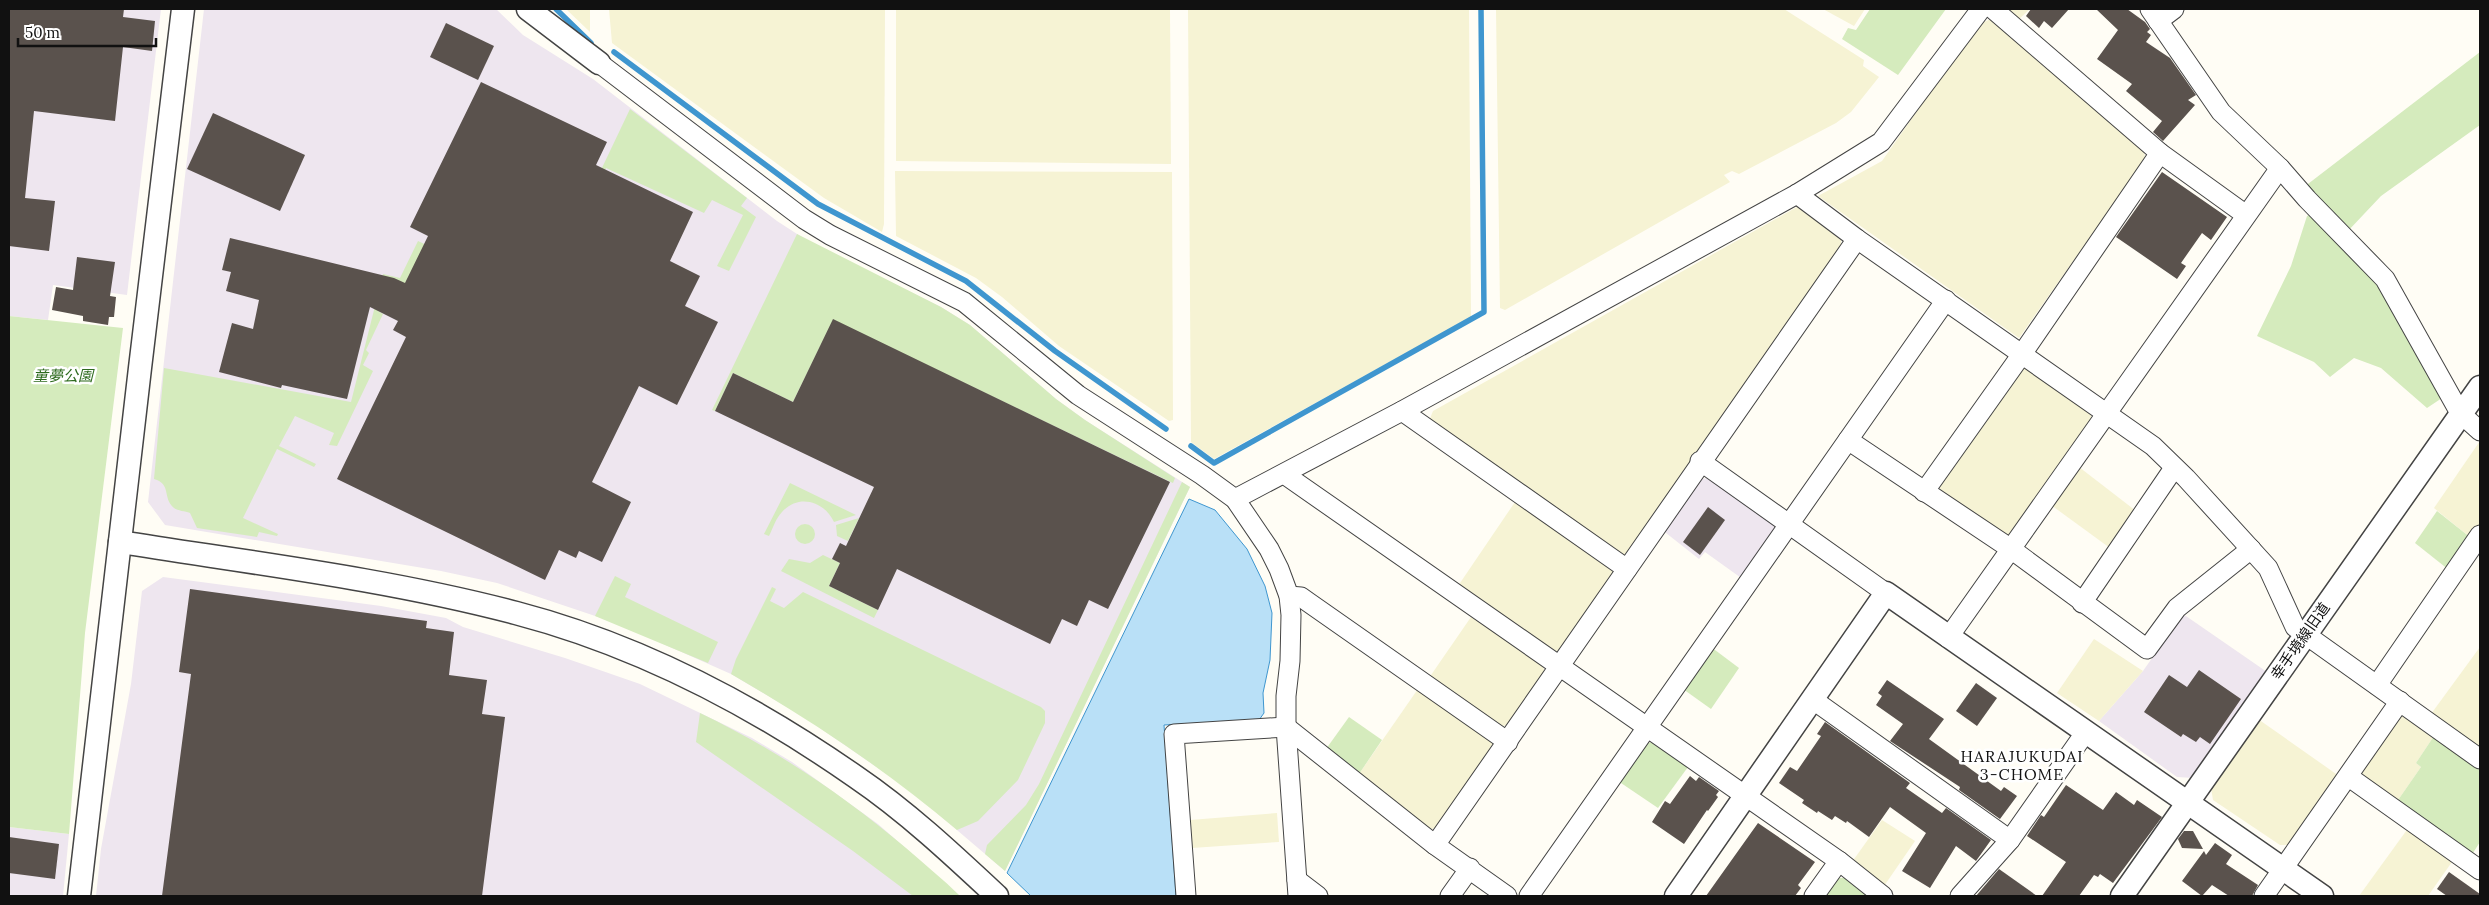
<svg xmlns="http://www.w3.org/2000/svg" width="2489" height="905" font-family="Lora,'Noto Sans JP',serif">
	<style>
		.industrial { fill: #eee6ef }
		.farmland { fill: #f6f3d4 }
		.green { fill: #d5ebbd }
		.water { fill: #b9e0f7; stroke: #3f96cf }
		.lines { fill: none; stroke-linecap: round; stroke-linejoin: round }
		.stream { stroke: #3f96cf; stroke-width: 5.5 }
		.building { fill: #5a524d }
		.minor-casing { stroke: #444; stroke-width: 21 }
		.tertiary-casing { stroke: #444; stroke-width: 25 }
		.minor { stroke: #fff; stroke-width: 19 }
		.tertiary { stroke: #fff; stroke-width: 22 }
		.labels { text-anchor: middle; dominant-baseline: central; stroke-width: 5; stroke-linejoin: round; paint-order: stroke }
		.park-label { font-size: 15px; font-style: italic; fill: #2f6b1f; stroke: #fff }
		.street-label { font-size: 15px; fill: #111; stroke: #fff }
		.neighbourhood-label { font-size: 16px; letter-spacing: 1px; fill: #111; stroke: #fff }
	</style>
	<rect width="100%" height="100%" fill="#fffdf5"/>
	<g class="industrial">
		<polygon points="9,9 161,9 127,295 53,285 48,320 9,316"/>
		<polygon points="204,9 496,9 523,35 593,79 777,221 811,243 941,307 970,325 1056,399 1085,420 1190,487 1005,871 910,790 804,717 731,674 616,623 497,583 441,571 165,525 148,502"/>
		<polygon points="1707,478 1774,525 1775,533 1744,580 1705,552 1699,559 1661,529 1696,480"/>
		<polygon points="163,577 381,606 446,618 463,627 565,658 640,684 752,738 792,762 878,824 960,896 96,896 101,849 131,684 142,591"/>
		<polygon points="2183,614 2267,672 2193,778 2177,777 2099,721 2143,671"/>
		<polygon points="9,827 69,834 63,896 9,896"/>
	</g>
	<g class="farmland">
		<polygon points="566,9 590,9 590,32"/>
		<polygon points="609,9 885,9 884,224 882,232 824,198 612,43"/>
		<polygon points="896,9 1170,9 1171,164 896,161"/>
		<polygon points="1188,9 1469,9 1471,317 1214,459 1191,442"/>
		<polygon points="1496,9 1784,9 1864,60 1863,66 1879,77 1851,112 1836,123 1739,174 1732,171 1724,175 1730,182 1505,310 1500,308"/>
		<polygon points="1823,9 1865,9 1854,26"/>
		<polygon points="2004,9 2030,9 2017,21"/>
		<polygon points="1993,18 2144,149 2145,159 2019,338 1818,196 1882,161 1948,67 1984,22"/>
		<polygon points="895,171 1172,172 1173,420 1169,421 1059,346 1002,297 976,278 896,236"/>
		<polygon points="1797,207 1841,239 1841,246 1628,553 1620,555 1429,421 1433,411"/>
		<polygon points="2026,366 2090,409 2092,420 2012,535 2003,536 1941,492 1939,484 2021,367"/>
		<polygon points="2480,441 2480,525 2471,538 2434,508"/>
		<polygon points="2079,467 2136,511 2110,548 2051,505"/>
		<polygon points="1517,499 1613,568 1615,576 1563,651 1552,651 1458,586"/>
		<polygon points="1471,617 1543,665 1545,676 1512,725 1500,726 1429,678"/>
		<polygon points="2094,639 2143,671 2099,721 2057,693"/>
		<polygon points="2480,647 2480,746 2478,746 2431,714"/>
		<polygon points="1420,686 1493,738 1495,746 1438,828 1430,829 1359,774"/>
		<polygon points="2411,714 2436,733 2416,763 2421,767 2396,803 2364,781 2362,772 2400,716"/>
		<polygon points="2258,719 2339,776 2290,845 2280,845 2213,800 2211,788"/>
		<polygon points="1277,813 1279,842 1192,848 1190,820"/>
		<polygon points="1882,820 1915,841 1882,889 1852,862"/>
		<polygon points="2409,827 2454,859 2428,896 2359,896"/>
	</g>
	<g class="green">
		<polygon points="1870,9 1946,9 1898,75 1842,39 1848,28 1856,30"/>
		<polygon points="2480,52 2480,125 2381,196 2347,232 2304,187"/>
		<path d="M630,109L747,198L741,206L756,217L729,271L717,266L743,215L712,200L704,213L606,168L542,304L405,283L378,311L383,314L366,350L369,353L363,365L373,371L337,446L329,445L334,433L295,416L279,446L316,464L314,467L277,449L243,518L278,534L277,536L259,532L257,537L197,528L190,513C185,511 178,511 174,508C162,498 172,484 154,479L164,368L351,402L383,274L400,278L418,241L540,298Z"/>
		<polygon points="2311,214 2379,282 2413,349 2442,398 2427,408 2381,368 2354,358 2330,377 2314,362 2257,336 2291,266 2307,216"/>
		<polygon points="797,234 941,307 970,325 1056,399 1085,420 1175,478 1173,483 833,320 793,402 733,373 715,411 712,410"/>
		<polygon points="9,316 123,328 85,633 69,834 9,827"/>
		<polygon points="1182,482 1190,487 1005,871 985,854 987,845 1026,805 1039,784"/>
		<path d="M790,483L856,515L834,522C825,502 799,493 782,512C776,518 773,528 769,536L764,534Z"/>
		<polygon points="2437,511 2471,538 2449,570 2415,543"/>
		<polygon points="859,518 848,541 837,536 836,525"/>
		<circle cx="805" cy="534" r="10"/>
		<polygon points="823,555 840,563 829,586 878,610 874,618 781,571 789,559 810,563"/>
		<polygon points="615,576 631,584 625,597 718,642 708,663 595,616"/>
		<path d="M772,587L776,589L770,601L784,608L803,592L1041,707L1045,711V723L1018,780L978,821L957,830C886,770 811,720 731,674L736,659Z"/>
		<polygon points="1711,647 1739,668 1711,709 1683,689"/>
		<path d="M700,713C775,749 842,794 906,848C924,864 943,879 960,896H913L853,851L696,742Z"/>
		<polygon points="1349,717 1382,740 1359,774 1326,749"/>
		<polygon points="2436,733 2480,764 2480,842 2471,856 2396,803 2421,767 2416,763"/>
		<polygon points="1653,742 1688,767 1658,808 1618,781 1644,744"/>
		<polygon points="1832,878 1850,878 1873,896 1820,896"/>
	</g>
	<polygon class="water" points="1189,499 1215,510 1247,549 1265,586 1272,613 1270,660 1263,693 1264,713 1259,720 1164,725 1176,896 1031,896 1007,873"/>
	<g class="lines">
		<g class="stream">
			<polyline points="556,9 591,43"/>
			<polyline points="614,52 818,204 966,281 1055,351 1166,429"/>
			<polyline points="1191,446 1214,463 1484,312 1481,9"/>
		</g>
	</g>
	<g class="building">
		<polygon points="9,9 124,9 123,17 155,21 152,51 123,47 115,121 34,111 25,198 55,201 49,251 9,246"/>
		<polygon points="2031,9 2069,9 2052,28 2044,21 2039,28 2026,16"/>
		<polygon points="2096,9 2127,9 2145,22 2150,29 2147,32 2151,35 2146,42 2170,58 2196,95 2188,100 2195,105 2163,141 2153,132 2162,121 2126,91 2132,84 2097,59 2118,30"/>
		<polygon points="446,23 494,46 478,80 430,57"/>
		<polygon points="481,82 607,142 596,165 693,212 670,261 700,276 685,306 718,322 677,405 639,386 592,482 631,502 602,562 579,551 576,558 559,550 545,580 337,479 406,337 393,330 398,321 370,307 347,399 282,385 281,388 219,372 232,323 253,329 259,300 226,291 231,272 222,270 230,238 394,278 405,283 428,236 410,227"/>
		<polygon points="213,113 305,155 280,211 187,169"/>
		<polygon points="2162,172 2227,217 2211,240 2202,233 2181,263 2186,266 2177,279 2116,237"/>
		<polygon points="77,257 115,262 110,296 116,297 114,317 109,317 108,325 83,321 83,316 52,310 56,287 73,290"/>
		<polygon points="833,319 1170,482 1108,609 1089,600 1077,626 1062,619 1050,644 897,569 878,610 829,586 840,563 832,559 840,543 846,546 874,487 715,411 733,373 793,402"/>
		<polygon points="1708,507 1725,520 1700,555 1683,542"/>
		<polygon points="190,589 427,621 426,628 454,632 449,675 487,680 482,714 505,717 482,896 162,896 191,674 179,672"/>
		<polygon points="2199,670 2241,699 2210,744 2200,737 2196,742 2183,734 2181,737 2144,712 2169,675 2187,687"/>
		<polygon points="1887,680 1944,719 1929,739 2001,791 2004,787 2017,796 2000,819 1959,790 1960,787 1890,741 1903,724 1876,705 1882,696 1878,693"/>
		<polygon points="1976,683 1997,698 1977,726 1956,711"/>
		<polygon points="1825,722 1910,783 1906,788 1942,813 1946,808 1991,840 1976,861 1956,846 1930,888 1902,871 1926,833 1890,807 1869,837 1847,821 1846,823 1835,816 1832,820 1818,811 1817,813 1802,803 1804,800 1779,783 1790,767 1797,771 1821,736 1817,734"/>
		<polygon points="1690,776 1696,781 1699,777 1719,791 1716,795 1718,797 1708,811 1707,810 1684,844 1652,822 1665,801 1670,804"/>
		<polygon points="2066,785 2103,810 2116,792 2134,805 2137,800 2162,817 2113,883 2100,874 2098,877 2094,875 2079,896 2042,896 2066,862 2027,836 2041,815 2044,817"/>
		<polygon points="1758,823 1815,862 1798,885 1801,888 1795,896 1706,896"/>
		<polygon points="2184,831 2193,831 2203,849 2182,848 2178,839"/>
		<polygon points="9,837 59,844 55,879 9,873"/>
		<polygon points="2215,843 2232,855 2226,864 2258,885 2252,896 2229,896 2212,885 2202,896 2182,881 2204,851 2206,855"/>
		<polygon points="1999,869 2037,896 1976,896"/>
		<polygon points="2449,872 2480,894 2480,896 2447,896 2437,889"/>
	</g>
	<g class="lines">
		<defs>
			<g id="minor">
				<polyline points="1993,9 2160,153 2246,215"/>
				<polyline points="2150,9 2221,112 2280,168 2307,199 2385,279 2460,413 2480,431"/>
				<polyline points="2158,21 2174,9"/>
				<polyline points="599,63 804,219 830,235 964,302 1078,395 1202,475 1235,499 1269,549 1279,569 1289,596 1291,615 1290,661 1286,696 1286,727 1298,896"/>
				<polyline points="1797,194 1857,239 2153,446 2186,478 2268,568 2295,627 2480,759"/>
				<polyline points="1402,411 1627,569"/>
				<polyline points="1848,440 1946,300"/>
				<polyline points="1700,461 1886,593"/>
				<polyline points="1284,474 1839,861 1883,896"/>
				<polyline points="1924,492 2022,354 2160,153"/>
				<polyline points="1235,499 1402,411 1797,194 1881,142 1981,9"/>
				<polyline points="1289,596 1301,597 1308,602 1508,742"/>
				<polyline points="2082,603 2174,468"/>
				<polyline points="1948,638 2280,168"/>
				<polyline points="2377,685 2480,535"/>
				<polyline points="1812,699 2010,840"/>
				<polyline points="2349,777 2480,870"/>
				<path d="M1435,845C1577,644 1715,440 1857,239"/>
				<polyline points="1297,880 1318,896"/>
				<polyline points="1186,896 1174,734 1286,727 1435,845 1507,896"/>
				<polyline points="1450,896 1470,868"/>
				<polyline points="1529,896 1848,440 2011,549 2147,649 2177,608 2251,549"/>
				<polyline points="1814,896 1839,861"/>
				<polyline points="1960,896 2010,840 2085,733"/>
				<polyline points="2264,896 2400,701"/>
			</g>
			<g id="tertiary">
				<polyline points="528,9 599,63"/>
				<path d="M120,542C252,563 387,579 516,613C638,645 753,705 856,777C906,811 952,854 997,896"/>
				<polyline points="79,896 140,368 183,9"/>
				<polyline points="1676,896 1886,593 2322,896"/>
				<polyline points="2122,896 2480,387"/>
			</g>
		</defs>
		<use href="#minor" class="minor-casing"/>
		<use href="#tertiary" class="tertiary-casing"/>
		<use href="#minor" class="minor"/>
		<use href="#tertiary" class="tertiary"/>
	</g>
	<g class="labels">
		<g class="park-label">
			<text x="63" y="375">童夢公園</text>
		</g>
		<g class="street-label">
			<text transform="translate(2300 641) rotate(-55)">幸手境線旧道</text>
		</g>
		<g class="neighbourhood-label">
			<text x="2022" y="756">HARAJUKUDAI<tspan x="2022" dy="18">3-CHOME</tspan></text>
		</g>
	</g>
	<rect width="2489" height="905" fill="none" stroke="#111111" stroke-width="20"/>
	<path d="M18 38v8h138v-8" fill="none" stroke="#111111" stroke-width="2.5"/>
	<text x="25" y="38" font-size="15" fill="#111111" stroke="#ffffff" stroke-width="4" paint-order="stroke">50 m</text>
</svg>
